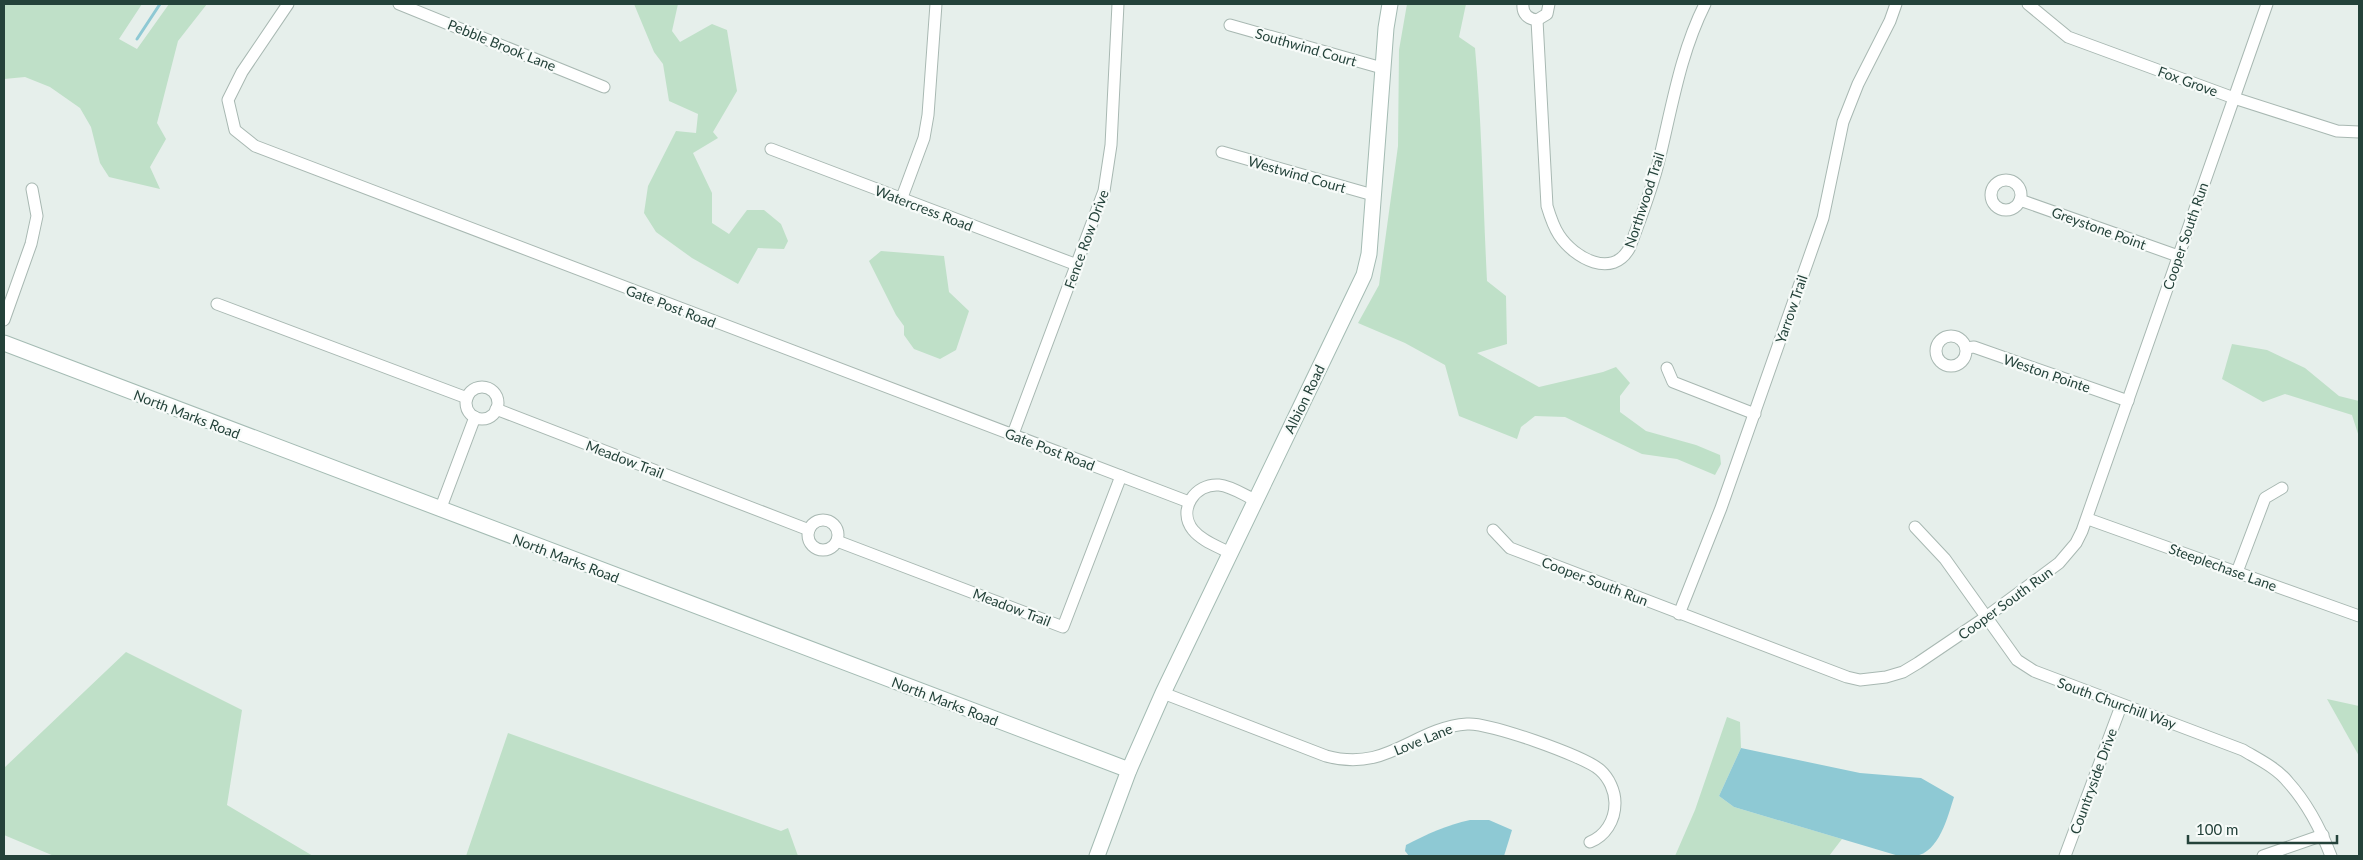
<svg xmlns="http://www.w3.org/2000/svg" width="2363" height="860" font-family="Lato,sans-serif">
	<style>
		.green { fill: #bfe0c8 }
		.water { fill: #8ec9d4 }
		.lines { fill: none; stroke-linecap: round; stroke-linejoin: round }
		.stream { stroke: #8ec9d4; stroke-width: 3 }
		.street-casing { stroke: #a8b8b2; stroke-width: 13 }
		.secondary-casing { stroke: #a4bbb3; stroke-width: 17 }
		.street { stroke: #fff; stroke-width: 11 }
		.secondary { stroke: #fff; stroke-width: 15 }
		.labels { text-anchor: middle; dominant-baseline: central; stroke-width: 4.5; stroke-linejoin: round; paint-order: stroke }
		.street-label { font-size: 14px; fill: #24423a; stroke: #f7fbf9 }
	</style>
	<rect width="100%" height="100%" fill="#e6efeb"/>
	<g class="green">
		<polygon points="4,4 142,4 119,39 137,49 169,4 207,4 178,41 157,123 166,139 150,167 160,189 109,177 100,163 91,127 80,108 50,87 25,77 4,79"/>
		<polygon points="634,4 678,4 672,31 680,42 712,24 727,30 737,91 713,132 718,138 693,153 712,193 712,223 729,234 747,210 764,210 781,224 788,241 784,249 758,248 738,284 692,258 656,232 644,213 648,186 676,131 696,133 698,114 669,101 663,64 654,52"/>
		<path d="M1407,4H1466L1459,37L1475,48C1482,125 1483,203 1487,281L1506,296L1507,344L1477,353L1539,387L1603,372L1616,367L1630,383L1620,396V412L1646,431L1696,445L1720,455L1721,464L1715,475L1677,459L1642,454L1565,417L1535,416L1521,427L1517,439L1459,416L1445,365L1405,343L1358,323L1379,285L1398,146L1399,50Z"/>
		<polygon points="881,251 944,256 949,292 969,311 956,350 940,359 914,349 904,335 904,326 896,315 869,261"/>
		<polygon points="2232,344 2267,350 2305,368 2339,396 2359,401 2359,437 2352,415 2285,394 2263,402 2222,379"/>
		<polygon points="126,652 242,710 227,805 313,856 54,856 4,835 4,768"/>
		<polygon points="2327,699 2359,706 2359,756"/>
		<polygon points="1727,717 1740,722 1741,748 1719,796 1734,807 1842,839 1829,856 1675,856 1695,810"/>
		<polygon points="508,733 781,831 788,828 798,856 466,856"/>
	</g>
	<g class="water">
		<path d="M1741,748L1860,773L1921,778L1954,797C1948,816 1939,853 1915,856C1910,857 1904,856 1899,856L1734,807L1719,796Z"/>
		<path d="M1470,820H1489L1512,830L1504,856H1409L1405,851L1406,845C1427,834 1447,825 1470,820Z"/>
	</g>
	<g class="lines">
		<polyline class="stream" points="137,39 160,4"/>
		<defs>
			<g id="street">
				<polyline points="288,4 242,72 228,100 235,130 255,146 1189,502"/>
				<polyline points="399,4 604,87"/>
				<path d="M1523,4C1522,14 1528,19 1537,20L1547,14L1549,4"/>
				<polyline points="2028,4 2068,37 2234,98 2337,131 2359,132"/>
				<path d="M1537,20L1547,206C1550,216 1553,226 1559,235C1574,258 1613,280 1630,247C1640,219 1652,190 1659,160C1672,107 1680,54 1705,4"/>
				<polyline points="1230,25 1382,68"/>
				<polyline points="771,149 1077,265"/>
				<polyline points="1222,152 1373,195"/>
				<circle cx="2006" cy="195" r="15"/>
				<polyline points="901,200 924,138 928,115 936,4"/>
				<polyline points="2020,200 2178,256"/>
				<polyline points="217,304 467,398"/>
				<polyline points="4,320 31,244 37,216 32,189"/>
				<circle cx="1951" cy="351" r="15"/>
				<polyline points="1966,348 1974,347 2128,401"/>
				<polyline points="1667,368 1673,382 1755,414"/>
				<circle cx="482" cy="403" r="16"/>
				<polyline points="496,409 809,530"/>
				<polyline points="1013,434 1104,191 1111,145 1118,4"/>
				<polyline points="440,510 475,417"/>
				<polyline points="2088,519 2359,616"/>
				<circle cx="823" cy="535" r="15"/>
				<path d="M1915,527L1945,559L2017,660L2034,671L2243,750C2258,759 2277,768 2288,782C2307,803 2321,830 2331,856"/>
				<polyline points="1493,530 1510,548 1847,677 1860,680 1886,677 1903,672 1918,663 1986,617 2059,563 2076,543 2082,531 2267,4"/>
				<polyline points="837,541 1063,627 1121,476"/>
				<path d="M1230,553C1217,546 1202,541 1193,530C1177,510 1195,483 1219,485C1231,486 1244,495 1255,500"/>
				<polyline points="2237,572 2265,498 2282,488"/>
				<polyline points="1679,614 1721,508 1823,218 1843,122 1858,84 1890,21 1896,4"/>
				<path d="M1163,693L1326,756C1388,773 1413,728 1467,724C1488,722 1584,756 1600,770C1609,778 1615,791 1615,803C1615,821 1605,836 1590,842"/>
				<polyline points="2065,856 2121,706"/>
				<polyline points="2263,856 2323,835"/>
			</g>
			<g id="secondary">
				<polyline points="4,343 1129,770"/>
				<polyline points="1097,856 1129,770 1163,693 1364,275 1369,254 1386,28 1390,4"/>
			</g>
		</defs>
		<use href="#street" class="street-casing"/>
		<use href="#secondary" class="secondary-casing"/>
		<use href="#street" class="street"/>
		<use href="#secondary" class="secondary"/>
	</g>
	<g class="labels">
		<g class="street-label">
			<text transform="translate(502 45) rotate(22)">Pebble Brook Lane</text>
			<text transform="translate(1306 47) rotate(16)">Southwind Court</text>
			<text transform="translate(2188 81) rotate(20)">Fox Grove</text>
			<text transform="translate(1297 174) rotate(16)">Westwind Court</text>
			<text transform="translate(1644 200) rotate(-72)">Northwood Trail</text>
			<text transform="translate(924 208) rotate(21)">Watercress Road</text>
			<text transform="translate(2099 228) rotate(20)">Greystone Point</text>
			<text transform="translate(2185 236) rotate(-71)">Cooper South Run</text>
			<text transform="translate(1086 239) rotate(-70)">Fence Row Drive</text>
			<text transform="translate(671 306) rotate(21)">Gate Post Road</text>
			<text transform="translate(1791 309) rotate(-71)">Yarrow Trail</text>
			<text transform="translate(2047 373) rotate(19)">Weston Pointe</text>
			<text transform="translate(1304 399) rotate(-64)">Albion Road</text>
			<text transform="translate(187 414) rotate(21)">North Marks Road</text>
			<text transform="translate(1050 449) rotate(21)">Gate Post Road</text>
			<text transform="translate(625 459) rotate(21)">Meadow Trail</text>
			<text transform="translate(566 558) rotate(21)">North Marks Road</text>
			<text transform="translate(2223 567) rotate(20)">Steeplechase Lane</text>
			<text transform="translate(1595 581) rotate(21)">Cooper South Run</text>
			<text transform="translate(2005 603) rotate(-36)">Cooper South Run</text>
			<text transform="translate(1012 607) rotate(21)">Meadow Trail</text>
			<text transform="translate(945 701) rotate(21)">North Marks Road</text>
			<text transform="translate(2117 703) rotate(20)">South Churchill Way</text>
			<text transform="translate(1423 739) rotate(-22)">Love Lane</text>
			<text transform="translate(2093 781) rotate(-70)">Countryside Drive</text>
		</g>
	</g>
	<rect width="2363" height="860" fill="none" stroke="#24423a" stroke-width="10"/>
	<path d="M2188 835v8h149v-8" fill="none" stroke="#24423a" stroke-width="2.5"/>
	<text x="2196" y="835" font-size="15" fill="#24423a" stroke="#f7fbf9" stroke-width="4" paint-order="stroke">100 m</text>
</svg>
